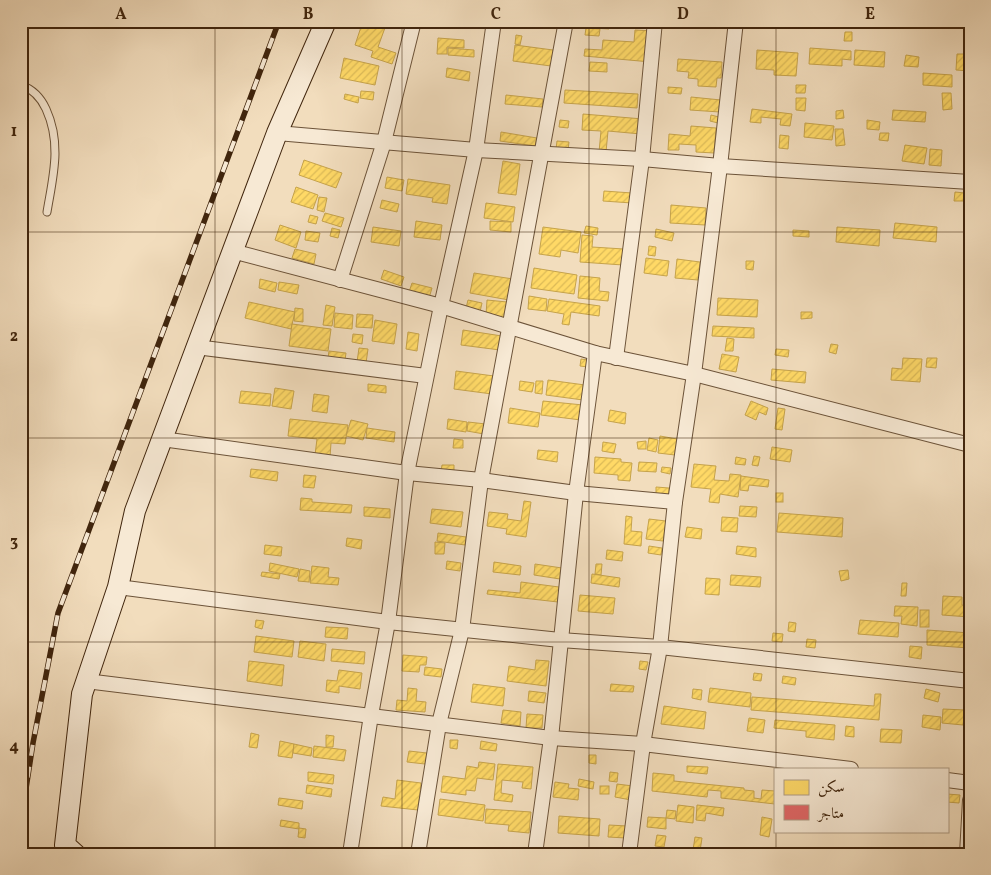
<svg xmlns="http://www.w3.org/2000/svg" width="991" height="875" font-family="Vollkorn,Amiri,serif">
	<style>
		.homes { fill: url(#homes-hatch); stroke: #c6a34b }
		.shops { fill: url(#shops-hatch); stroke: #b0524b }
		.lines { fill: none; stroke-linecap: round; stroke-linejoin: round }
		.lane-casing { stroke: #6c5339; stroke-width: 9 }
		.street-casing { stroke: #6c5339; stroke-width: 16 }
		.secondary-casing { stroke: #40250d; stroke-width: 22 }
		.lane { stroke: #f7e9d4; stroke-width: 7 }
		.street { stroke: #f7e9d4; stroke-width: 14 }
		.secondary { stroke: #f7e9d4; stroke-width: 20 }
		.rail-casing { stroke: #40250d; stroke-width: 5.5 }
		.rail { stroke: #f7e9d4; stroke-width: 4; stroke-dasharray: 11; stroke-linecap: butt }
		.grid { fill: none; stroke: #40250d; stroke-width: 1; stroke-opacity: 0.55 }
		.neatline { fill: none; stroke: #40250d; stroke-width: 2 }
		.grid-label { font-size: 16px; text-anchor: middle; font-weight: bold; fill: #40250d }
	</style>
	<defs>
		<pattern id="homes-hatch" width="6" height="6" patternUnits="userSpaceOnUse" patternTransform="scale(1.25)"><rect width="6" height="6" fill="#ffd966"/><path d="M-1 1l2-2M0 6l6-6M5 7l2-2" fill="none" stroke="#dcba57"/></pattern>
		<pattern id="shops-hatch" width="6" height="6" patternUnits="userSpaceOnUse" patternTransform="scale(1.25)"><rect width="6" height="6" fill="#e06666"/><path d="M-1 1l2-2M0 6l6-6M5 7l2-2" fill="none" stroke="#b75452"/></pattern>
	</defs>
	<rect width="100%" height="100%" fill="#f2ddbd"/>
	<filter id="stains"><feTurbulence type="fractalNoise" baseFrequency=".004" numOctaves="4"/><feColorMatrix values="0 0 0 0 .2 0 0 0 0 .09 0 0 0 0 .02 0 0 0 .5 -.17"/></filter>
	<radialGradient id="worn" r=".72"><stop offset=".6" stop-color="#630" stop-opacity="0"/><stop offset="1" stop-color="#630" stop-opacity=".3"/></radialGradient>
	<g class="homes">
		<polygon points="363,21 376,21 386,25 378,47 396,53 392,64 371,57 373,51 355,45"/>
		<polygon points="399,21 409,21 407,28 397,26"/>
		<polygon points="593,21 609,22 609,29 592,28"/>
		<polygon points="586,28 600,29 599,36 585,35"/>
		<polygon points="635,30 654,31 651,62 584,56 585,49 602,50 603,40 634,42"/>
		<polygon points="845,32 852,32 852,41 844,41"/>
		<polygon points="516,35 522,36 520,45 515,44"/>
		<polygon points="438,38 464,40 464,48 447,47 447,54 437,54"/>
		<polygon points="515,45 553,50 551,66 513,61"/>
		<polygon points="448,48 474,50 474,57 448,55"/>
		<polygon points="810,48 851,51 851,60 842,59 842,66 809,64"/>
		<polygon points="757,50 798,53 796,76 774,75 774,70 756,69"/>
		<polygon points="855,50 885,52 884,67 854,65"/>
		<polygon points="957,54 966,54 966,58 970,58 970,71 956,70"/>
		<polygon points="906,55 919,57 918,67 904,66"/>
		<polygon points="344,58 379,66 375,85 340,78"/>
		<polygon points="678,59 722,62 721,78 717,78 716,87 698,86 698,79 688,78 689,72 677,71"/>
		<polygon points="590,62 607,63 607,72 589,71"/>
		<polygon points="447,68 470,72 469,81 446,77"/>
		<polygon points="923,73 952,75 952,87 923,85"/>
		<polygon points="796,85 806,85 805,93 796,93"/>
		<polygon points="668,87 682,88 681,94 668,93"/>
		<polygon points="565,90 638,94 637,108 564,103"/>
		<polygon points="361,91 374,92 373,100 360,98"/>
		<polygon points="942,93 951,93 952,109 943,110"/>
		<polygon points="345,94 359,97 358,103 344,99"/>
		<polygon points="506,95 543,99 542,107 505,104"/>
		<polygon points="967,95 970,96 970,105 966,104"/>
		<polygon points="691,97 721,100 720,112 690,110"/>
		<polygon points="796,98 806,98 805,111 796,110"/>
		<polygon points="752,109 792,114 790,126 780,125 781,119 761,117 761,123 750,122"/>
		<polygon points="843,110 844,118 836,119 836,111"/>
		<polygon points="893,110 926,112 925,122 892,120"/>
		<polygon points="583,114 643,119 641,134 608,131 606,152 599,152 601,131 582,130"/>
		<polygon points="711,115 719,117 718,123 710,121"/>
		<polygon points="560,120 569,121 568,128 559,127"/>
		<polygon points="867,120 880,122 879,130 867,129"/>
		<polygon points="805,123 834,126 832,140 804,137"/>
		<polygon points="691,126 716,128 714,153 696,152 696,145 679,144 679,150 668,150 669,134 690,136"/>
		<polygon points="835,129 843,129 845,145 836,146"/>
		<polygon points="501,132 537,138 535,146 500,141"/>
		<polygon points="880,133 889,133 888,141 879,140"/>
		<polygon points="780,135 789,136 788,149 779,148"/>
		<polygon points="557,141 569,142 568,150 556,149"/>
		<polygon points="905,145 927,148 924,164 902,161"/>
		<polygon points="930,149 942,150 941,166 929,165"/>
		<polygon points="304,160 342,173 336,188 299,175"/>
		<polygon points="503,161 520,164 516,195 498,193"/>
		<polygon points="387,177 404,180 402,191 385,188"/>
		<polygon points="408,179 450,185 447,204 432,202 433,198 406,194"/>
		<polygon points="296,187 318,195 313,209 291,202"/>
		<polygon points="604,191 632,193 632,203 603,201"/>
		<polygon points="955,192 965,193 965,201 954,201"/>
		<polygon points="319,197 327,198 324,212 317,210"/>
		<polygon points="382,200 399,204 397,212 380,208"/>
		<polygon points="486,203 515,207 513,222 484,218"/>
		<polygon points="671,205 706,208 705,225 670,223"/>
		<polygon points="325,213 344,218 341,227 322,221"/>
		<polygon points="310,215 318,217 316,224 308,222"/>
		<polygon points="416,221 442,225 440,240 414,237"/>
		<polygon points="490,221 511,222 511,232 490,230"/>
		<polygon points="895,223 937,227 936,242 893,238"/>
		<polygon points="280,225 301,232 296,248 275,240"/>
		<polygon points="586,226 598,228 597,235 584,233"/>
		<polygon points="373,227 401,231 399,246 371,242"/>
		<polygon points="543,227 581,232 578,253 561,250 560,257 539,254"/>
		<polygon points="837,227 880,230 879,246 836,242"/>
		<polygon points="332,228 340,230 338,238 330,236"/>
		<polygon points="656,229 674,233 672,241 655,237"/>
		<polygon points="793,230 809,231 809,237 793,236"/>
		<polygon points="306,231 320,233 318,242 305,240"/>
		<polygon points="582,235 593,236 592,247 624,249 623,265 580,262"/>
		<polygon points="649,246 656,247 655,256 648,255"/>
		<polygon points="295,249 316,254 314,264 292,258"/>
		<polygon points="646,258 669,261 667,276 644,273"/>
		<polygon points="677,259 700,262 698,280 675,278"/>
		<polygon points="746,261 754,261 753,270 746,269"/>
		<polygon points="534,268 577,275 574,294 531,288"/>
		<polygon points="384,270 404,277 401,286 381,279"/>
		<polygon points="474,273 513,279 509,300 470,293"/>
		<polygon points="580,276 600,278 599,291 609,292 608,301 578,298"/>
		<polygon points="260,279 277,283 275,292 259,288"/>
		<polygon points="279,282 299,285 297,294 278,290"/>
		<polygon points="412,283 432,288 429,298 409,292"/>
		<polygon points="529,296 547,299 546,311 528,309"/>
		<polygon points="718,298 758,300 757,317 717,315"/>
		<polygon points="549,299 600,306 599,316 571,312 569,325 562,324 564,314 547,311"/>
		<polygon points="468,300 482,303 480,312 466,308"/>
		<polygon points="487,300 507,302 506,318 486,315"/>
		<polygon points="249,302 295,312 291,329 245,318"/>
		<polygon points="326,305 335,307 332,326 323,325"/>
		<polygon points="295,308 303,309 303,322 294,321"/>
		<polygon points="801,312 812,312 812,318 801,319"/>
		<polygon points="335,313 353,315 352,329 334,327"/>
		<polygon points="357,314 373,315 372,328 356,327"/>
		<polygon points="375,320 397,324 394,344 372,341"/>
		<polygon points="292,324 331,329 328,351 289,346"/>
		<polygon points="713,326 754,328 754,338 712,336"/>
		<polygon points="463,330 502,336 500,350 461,345"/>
		<polygon points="408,332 419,334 417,351 406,349"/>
		<polygon points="353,334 363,335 362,344 352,342"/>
		<polygon points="727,338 734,339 733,351 725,351"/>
		<polygon points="831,344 838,345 836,354 829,352"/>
		<polygon points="359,348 368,349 366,363 357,362"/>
		<polygon points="776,349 789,350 788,357 775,355"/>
		<polygon points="329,351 346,353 345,360 328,358"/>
		<polygon points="722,354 739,357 736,372 719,369"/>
		<polygon points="903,358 922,359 920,382 891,380 892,368 902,369"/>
		<polygon points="927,358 937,358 936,368 926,367"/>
		<polygon points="581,359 589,360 588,367 580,366"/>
		<polygon points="772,369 806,372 805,383 771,380"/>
		<polygon points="456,371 494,376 492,394 454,389"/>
		<polygon points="548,380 585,385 583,400 546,395"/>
		<polygon points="520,381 534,383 532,392 519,390"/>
		<polygon points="536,381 543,381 542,394 535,393"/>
		<polygon points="368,384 386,386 386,393 368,391"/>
		<polygon points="275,388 294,391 291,409 272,406"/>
		<polygon points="241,391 271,394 270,406 239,403"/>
		<polygon points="314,394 329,396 327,413 312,411"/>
		<polygon points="543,401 583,405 581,420 541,415"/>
		<polygon points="751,401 768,408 766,415 759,412 756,420 745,415"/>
		<polygon points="510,408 540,413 538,427 508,423"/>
		<polygon points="778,408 785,409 782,430 775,429"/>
		<polygon points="610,410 626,413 625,424 608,421"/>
		<polygon points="290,419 348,425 345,444 331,443 330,457 315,455 317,439 288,436"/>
		<polygon points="448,419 467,422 466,432 447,429"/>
		<polygon points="351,420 368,424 363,440 346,436"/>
		<polygon points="468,422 486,424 484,434 467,431"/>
		<polygon points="367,428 395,432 394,442 366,438"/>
		<polygon points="660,436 677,439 675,455 658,453"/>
		<polygon points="649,438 658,440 656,452 647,450"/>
		<polygon points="454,439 463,440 463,448 453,448"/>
		<polygon points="646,441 646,449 638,449 637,442"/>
		<polygon points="603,442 616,444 614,453 602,451"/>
		<polygon points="772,447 792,450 790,462 770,459"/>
		<polygon points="538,450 558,452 557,462 537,459"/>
		<polygon points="754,456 760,457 758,466 752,465"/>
		<polygon points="595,457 621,459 621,462 632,463 630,481 618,480 618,475 594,473"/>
		<polygon points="736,457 746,459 745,465 735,464"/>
		<polygon points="639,462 657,463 656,472 638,471"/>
		<polygon points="694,464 716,466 714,480 729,481 730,474 741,475 738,497 720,494 719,503 709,502 711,489 691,487"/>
		<polygon points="442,465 454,465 454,472 441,471"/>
		<polygon points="662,467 671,468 670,474 661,472"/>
		<polygon points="251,469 278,472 277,481 250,477"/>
		<polygon points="304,475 316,476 314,488 303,487"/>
		<polygon points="741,476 769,480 768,487 749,485 748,491 740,490"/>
		<polygon points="656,487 669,488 669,497 656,496"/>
		<rect x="776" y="493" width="7" height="9"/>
		<polygon points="301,498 312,499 312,502 352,505 351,513 300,510"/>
		<polygon points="524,501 531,502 526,537 506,534 507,529 487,526 489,512 508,514 507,519 521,521"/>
		<polygon points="740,506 757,507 756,517 739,516"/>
		<polygon points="364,507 390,509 390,518 364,516"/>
		<polygon points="432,509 463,512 461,527 430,523"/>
		<polygon points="779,513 843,518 842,537 777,532"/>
		<polygon points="626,516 632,517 631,531 642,532 641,546 624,544"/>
		<polygon points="722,517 738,518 737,532 721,531"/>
		<polygon points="649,519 666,521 663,541 646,539"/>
		<polygon points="687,527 702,529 701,539 685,537"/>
		<polygon points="438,533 466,537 465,545 437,541"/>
		<polygon points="347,538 362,540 361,549 346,546"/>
		<polygon points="435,542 445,543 444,554 435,554"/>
		<polygon points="265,545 282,547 281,556 264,554"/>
		<polygon points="649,546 662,548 661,555 648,553"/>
		<polygon points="737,546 756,548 756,557 736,554"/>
		<polygon points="607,550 623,552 622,561 606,559"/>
		<polygon points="447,561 461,563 460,571 446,569"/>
		<polygon points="494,562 521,566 520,575 493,572"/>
		<polygon points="270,563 299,569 297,577 269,571"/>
		<polygon points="535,564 562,568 560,579 534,575"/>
		<polygon points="596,564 602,564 601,575 595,574"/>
		<polygon points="312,566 329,568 328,577 339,578 338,585 310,583"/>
		<polygon points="300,569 310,571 309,582 298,581"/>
		<polygon points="848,570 849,579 841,581 839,571"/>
		<polygon points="262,572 280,574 279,579 261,576"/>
		<polygon points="592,574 620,578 619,587 591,583"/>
		<polygon points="731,575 761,577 760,587 730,585"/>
		<polygon points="706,578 720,579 719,595 705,594"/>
		<polygon points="521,582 559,587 558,602 487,594 488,590 520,593"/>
		<polygon points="902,583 907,583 906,596 901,596"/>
		<polygon points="580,595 615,598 613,614 578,611"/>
		<polygon points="943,596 962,597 962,605 970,606 970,617 942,615"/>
		<polygon points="895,606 918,607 917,626 901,624 902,616 894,616"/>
		<rect x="920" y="610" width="9" height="17"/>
		<polygon points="256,620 264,621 262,629 255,627"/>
		<polygon points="860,620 899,623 898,637 858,634"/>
		<polygon points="789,622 796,623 795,632 788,631"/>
		<polygon points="326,627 348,628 347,639 325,637"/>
		<polygon points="927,630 970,633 969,648 927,645"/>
		<polygon points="773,633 783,634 782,642 772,641"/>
		<polygon points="256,636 294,641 292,657 254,652"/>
		<polygon points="807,639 816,640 815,648 806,647"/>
		<polygon points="300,641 326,644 324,661 298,657"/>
		<polygon points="910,646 922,647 921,659 909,657"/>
		<polygon points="332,649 365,652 364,664 331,661"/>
		<polygon points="403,655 427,657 426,665 420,665 419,672 402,671"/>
		<polygon points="536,660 549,661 546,686 507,681 509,666 535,670"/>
		<polygon points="249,661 284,665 282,686 247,681"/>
		<polygon points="640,661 648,662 646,670 639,669"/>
		<polygon points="425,667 442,669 441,677 424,675"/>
		<polygon points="339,670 362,673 360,689 339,686 339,693 326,691 327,680 337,681"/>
		<polygon points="754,673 762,674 761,681 753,680"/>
		<polygon points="783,676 796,678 795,685 782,683"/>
		<polygon points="473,684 505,688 503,706 471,702"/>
		<polygon points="611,684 634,686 633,692 610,691"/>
		<polygon points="408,688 417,689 416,701 426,702 425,712 396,710 397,700 407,701"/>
		<polygon points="710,688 751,693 750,707 708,702"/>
		<polygon points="693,689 702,690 701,700 692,698"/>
		<polygon points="926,689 940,693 938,702 924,698"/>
		<polygon points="529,691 546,693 544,703 528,701"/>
		<polygon points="875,694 881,694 879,720 751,710 752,697 874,706"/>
		<polygon points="664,706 706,712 704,729 661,724"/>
		<polygon points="943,709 965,710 963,725 942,723"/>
		<polygon points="503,710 521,712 520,726 501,723"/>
		<polygon points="527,714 543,715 542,728 526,728"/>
		<polygon points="923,715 941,717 940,730 922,727"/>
		<polygon points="749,718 765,720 763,733 747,731"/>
		<polygon points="775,720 835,725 834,740 806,737 806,731 774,728"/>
		<polygon points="846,726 854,727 854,737 845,736"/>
		<polygon points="881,729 902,730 901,743 880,742"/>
		<polygon points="251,733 259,735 257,748 249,747"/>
		<polygon points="326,735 334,736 333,747 326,747"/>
		<polygon points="450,740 458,740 457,749 450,748"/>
		<polygon points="280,741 294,744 292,758 278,756"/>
		<polygon points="481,741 497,744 496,751 480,749"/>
		<polygon points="294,744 312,748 311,756 293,753"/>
		<polygon points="314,746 346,750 344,761 313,757"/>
		<polygon points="409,751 427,753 425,764 407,762"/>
		<polygon points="589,755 596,755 596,764 589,763"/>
		<polygon points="479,762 495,764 493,780 477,778 475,791 466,790 466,795 441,792 443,776 465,779 467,766 478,768"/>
		<polygon points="498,764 533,767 531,789 522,788 523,782 502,780 501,793 513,795 512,802 494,800"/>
		<polygon points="687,766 708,767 707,774 687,772"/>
		<polygon points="308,772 334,775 333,784 308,781"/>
		<polygon points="610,772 618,773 617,782 609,781"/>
		<polygon points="653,773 674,775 674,781 744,788 744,790 754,791 754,798 761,799 762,790 775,791 775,804 721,798 721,791 708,790 707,797 652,791"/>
		<polygon points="579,779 594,782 593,789 578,786"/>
		<polygon points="397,780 421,783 418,810 381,806 383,797 395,799"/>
		<polygon points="555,782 569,784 568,788 579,789 578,800 553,797"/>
		<polygon points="617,784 633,786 631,800 615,797"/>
		<polygon points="307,785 332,789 331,797 306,793"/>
		<rect x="600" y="786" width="9" height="8"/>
		<polygon points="947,794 960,795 959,803 947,802"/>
		<polygon points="279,798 303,801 302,809 278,805"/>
		<polygon points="440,799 485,805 483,821 438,815"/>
		<polygon points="678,805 694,807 693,823 676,821"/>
		<polygon points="697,805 724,808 723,816 706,813 705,821 696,820"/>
		<polygon points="486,809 531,812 529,833 508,831 509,825 485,823"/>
		<polygon points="667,810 676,811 675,819 666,818"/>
		<polygon points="559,816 600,819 599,836 558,833"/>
		<polygon points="648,817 666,818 666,829 647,827"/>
		<polygon points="762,817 772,819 769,837 760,835"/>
		<polygon points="281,820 299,823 299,829 280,826"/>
		<polygon points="609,825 627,826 626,838 608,837"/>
		<polygon points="299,828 306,829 305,838 298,837"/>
		<polygon points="657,835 666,836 664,847 655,846"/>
		<polygon points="695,837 702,838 700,851 693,850"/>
	</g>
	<polygon class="shops" points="21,146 27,147 21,180"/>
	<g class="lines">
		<defs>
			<path id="lane" d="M21,85C32,89 41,98 46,109C62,144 53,176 47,212"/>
			<g id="street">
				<polyline points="277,133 476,150 642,159 720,166 970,182"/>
				<polyline points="232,251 441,306 595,353 694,374 970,445"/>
				<polyline points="340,280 384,142 414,21"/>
				<polyline points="196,347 426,376"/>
				<polyline points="616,358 642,159 655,21"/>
				<polyline points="162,439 407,473 481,480 576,493 675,502"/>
				<polyline points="118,587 388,622 560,640 660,647 970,681"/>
				<polyline points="86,681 551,738 643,744 851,769"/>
				<polyline points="947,780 970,783"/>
				<polyline points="350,854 371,715 388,622 407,473 441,306 476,150 494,21"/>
				<polyline points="418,854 439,724 462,630 481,480 566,21"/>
				<polyline points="535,854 551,738 576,493 595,353"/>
				<polyline points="629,854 643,744 660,647 675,502 694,374 720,166 736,21"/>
				<polyline points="967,854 970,800"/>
			</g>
			<polyline id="secondary" points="75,854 65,845 82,694 118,587 135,511 277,133 326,21"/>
		</defs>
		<use href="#lane" class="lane-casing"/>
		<use href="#street" class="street-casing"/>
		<use href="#secondary" class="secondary-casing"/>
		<use href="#lane" class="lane"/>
		<use href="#street" class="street"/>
		<use href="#secondary" class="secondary"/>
		<defs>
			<polyline id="rail" points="21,821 33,743 58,613 279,21"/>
		</defs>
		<use href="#rail" class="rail-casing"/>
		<use href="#rail" class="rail"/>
	</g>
	<path class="grid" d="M215,21V854M402,21V854M589,21V854M776,21V769M21,232H970M21,438H970M21,642H970M776,831V854"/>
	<rect width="991" height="875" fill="none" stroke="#f2ddbd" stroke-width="55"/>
	<rect x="774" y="768" width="175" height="65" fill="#f7e9d4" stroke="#ae9b84"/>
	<rect x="784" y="780" width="25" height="15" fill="#ffd966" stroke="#ae9b84"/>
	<text x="818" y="792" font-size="15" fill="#40250d">سكن</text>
	<rect x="784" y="805" width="25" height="15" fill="#e06666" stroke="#ae9b84"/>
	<text x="818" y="818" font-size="15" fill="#40250d">متاجر</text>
	<rect x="28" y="28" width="936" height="820" class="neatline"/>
	<g class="grid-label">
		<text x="121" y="19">A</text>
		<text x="308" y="19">B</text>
		<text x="496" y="19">C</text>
		<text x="683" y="19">D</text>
		<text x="870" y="19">E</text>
		<text x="14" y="136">1</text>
		<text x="14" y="341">2</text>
		<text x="14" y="546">3</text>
		<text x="14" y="751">4</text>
	</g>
	<rect width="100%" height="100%" filter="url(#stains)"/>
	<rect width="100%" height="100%" fill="url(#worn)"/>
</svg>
